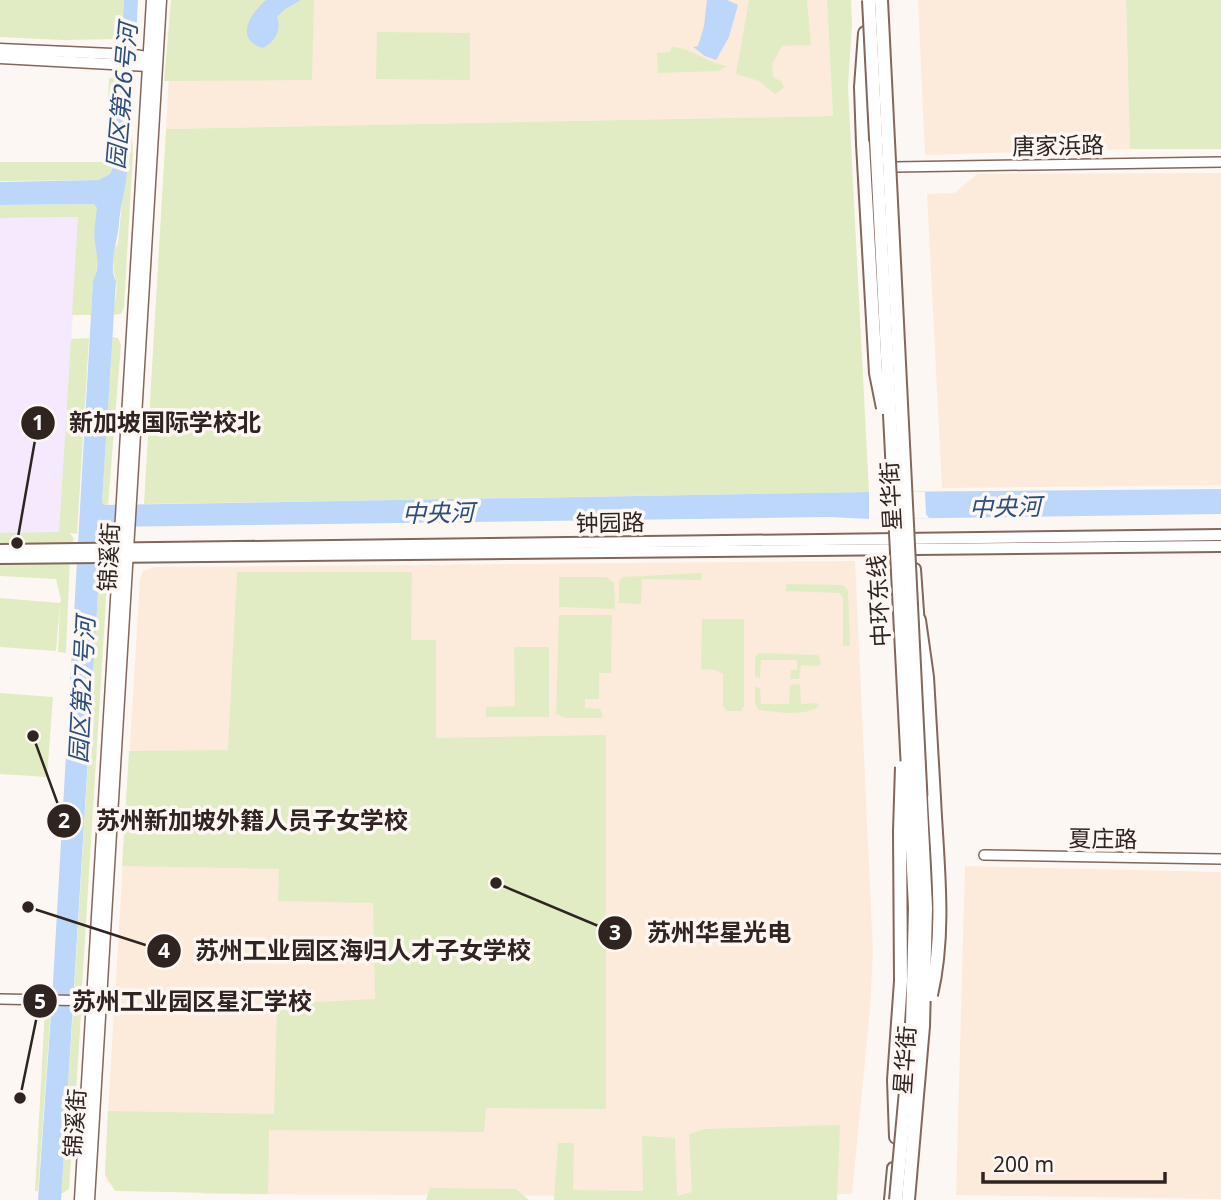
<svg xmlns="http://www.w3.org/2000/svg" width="1221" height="1200" font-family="'Noto Sans','Noto Sans SC',sans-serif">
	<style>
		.commercial { fill: #f5e9fd }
		.industrial { fill: #fcebda }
		.green { fill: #e1ecc4 }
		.water { fill: #bdd7fa }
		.pier { fill: #fdf7f4 }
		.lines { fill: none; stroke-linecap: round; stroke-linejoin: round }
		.tertiary-casing { stroke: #82675b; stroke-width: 12 }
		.secondary-casing { stroke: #82675b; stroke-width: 13 }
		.primary-casing { stroke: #82675b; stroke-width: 14 }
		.trunk-casing { stroke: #82675b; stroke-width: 16 }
		.tertiary { stroke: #fff; stroke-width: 9 }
		.secondary { stroke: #fff; stroke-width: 10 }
		.primary { stroke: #fff; stroke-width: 10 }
		.trunk { stroke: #fff; stroke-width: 12 }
		.trunk-bridge-casing { stroke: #82675b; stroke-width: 16; stroke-linecap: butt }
		.trunk-bridge { stroke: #fff; stroke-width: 12 }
		.labels { text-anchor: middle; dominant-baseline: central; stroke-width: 7; stroke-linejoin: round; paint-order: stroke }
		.street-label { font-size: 23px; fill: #2f241f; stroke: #fdf7f4 }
		.water-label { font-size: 24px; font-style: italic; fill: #2b4f7c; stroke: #fdf7f4 }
		.leader { fill: none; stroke: #2f241f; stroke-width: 2.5 }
		.callout-dot { fill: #2f241f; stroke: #fdf7f4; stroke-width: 2.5 }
		.mark-label { font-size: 21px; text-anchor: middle; font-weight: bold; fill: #fff }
		.callout-label { font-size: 24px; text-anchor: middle; font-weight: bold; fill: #2f241f; stroke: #fdf7f4; stroke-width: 7; stroke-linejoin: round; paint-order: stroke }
	</style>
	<rect width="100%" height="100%" fill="#fdf7f4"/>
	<polygon class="commercial" points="79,217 59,534 0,535 0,218"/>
	<g class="industrial">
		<polygon points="173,0 827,0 833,116 166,129"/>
		<polygon points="918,0 1126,0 1130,149 925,155"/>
		<polygon points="1221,173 1221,485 942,488 927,194 954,193 977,174"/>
		<polygon points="855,561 873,951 870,1010 852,1194 807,1194 777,1197 205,1194 185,1190 115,1187 107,1182 105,1174 108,1111 140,579 143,571 154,567"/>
		<polygon points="965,866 1221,872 1221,1199 956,1195"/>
	</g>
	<g class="green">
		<polygon points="0,0 124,0 122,39 63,40 0,37"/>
		<polygon points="171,0 314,0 312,80 164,81"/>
		<polygon points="749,0 807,0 811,45 782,46 772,64 773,77 781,81 784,88 775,94 759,81 736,74"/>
		<polygon points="827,0 851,0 852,25 848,86 869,492 144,504 166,129 833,116"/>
		<polygon points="1126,0 1221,0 1221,149 1130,149"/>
		<polygon points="377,32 470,33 470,80 376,79"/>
		<path d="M672,47C693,48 707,63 727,66L718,71L658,73L657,53L670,52Z"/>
		<polygon points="109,78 120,78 114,165 110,174 98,180 0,181 0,162 105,162"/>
		<path d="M131,110L133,154L124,307L121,314L113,315C114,305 118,290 116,281C113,269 111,254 118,243Z"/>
		<polygon points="95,204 97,208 98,254 96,274 93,280 91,315 72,315 78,217 0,218 0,205"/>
		<polygon points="112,337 118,338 121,345 108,505 104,505 102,502"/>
		<polygon points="89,338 77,534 70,533 74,539 72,544 13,546 0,543 0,533 59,532 71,339"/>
		<polygon points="70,557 66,653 58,652 60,603 56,651 0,647 0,598 60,603 61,600 56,579 0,576 0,558"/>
		<polygon points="237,572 412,572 411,640 436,640 436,738 606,735 606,1109 486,1108 484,1132 269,1130 268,1194 115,1191 105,1174 108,1111 274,1114 277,1004 375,999 373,903 278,901 279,869 122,866 129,751 228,750"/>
		<polygon points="702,573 701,580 642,579 641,604 619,603 619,581 623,577"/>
		<polygon points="99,577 107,584 82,986 74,993"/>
		<polygon points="559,577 606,577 614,583 615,609 559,607"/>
		<polygon points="786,584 843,585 848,591 850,646 843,646 843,598 840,593 786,591"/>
		<polygon points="559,615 612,615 611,673 599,673 599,699 585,699 585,708 600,709 603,717 599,718 566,718 556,714"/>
		<polygon points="702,619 744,619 744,706 741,711 727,711 723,706 723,674 715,670 701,669"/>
		<polygon points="514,647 549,647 549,717 486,717 486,707 515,706"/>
		<polygon points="758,653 818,655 821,663 819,666 801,665 799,679 790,679 791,670 797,670 797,660 761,660 760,678 755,677 755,657"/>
		<path d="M800,684L801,704L817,703L819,706C805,717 776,712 758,710L755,703V687L760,688L761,704H789L790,685Z"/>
		<polygon points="0,693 53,697 47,777 0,774"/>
		<polygon points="45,1008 51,1008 38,1191 35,1191"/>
		<path d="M73,1010L81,1011C78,1071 73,1130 69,1189L63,1193H61Z"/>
		<polygon points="840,1125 837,1200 554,1200 558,1143 574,1143 573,1190 643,1191 642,1136 675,1138 677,1196 692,1192 689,1134 706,1129"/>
		<polygon points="430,1188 516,1189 529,1200 426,1200"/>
	</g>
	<g class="water">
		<path d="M124,0H138C135,57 132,114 127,171C126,189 120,206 119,224C118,239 108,268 116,281L102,502L104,505L869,492L1221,489V514L869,519L829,517L105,527L99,534L97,573L99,577L61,1200H38L52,1000L93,280C100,269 97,254 95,242C93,232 96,218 97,208L94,204L0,205V182L98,180L110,174L114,165Z"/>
		<path d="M266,0H301L285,9L277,17C282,30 275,42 263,48C233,39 251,13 266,0Z"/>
		<polygon points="707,0 727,0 738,5 729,37 716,60 705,56 693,47 698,46 704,26"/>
	</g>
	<polygon class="pier" points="869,492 925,492 926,514 929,518 869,519"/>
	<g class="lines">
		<defs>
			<g id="tertiary">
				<polyline points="895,167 1221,162"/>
				<polyline points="984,855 1221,859"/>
				<polyline points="0,999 99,1001"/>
			</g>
			<g id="secondary">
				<polyline points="0,49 135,55 151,58"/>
				<polyline points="0,58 148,66 153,64"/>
				<polyline points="80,1200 152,0"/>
				<polyline points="89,1200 161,0"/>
			</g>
			<g id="primary">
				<polyline points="870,147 876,261"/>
				<polyline points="0,550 1221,535"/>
				<polyline points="0,558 1221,546"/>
				<polyline points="915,569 919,626"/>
				<polyline points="922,691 927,798"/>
				<polyline points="906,888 907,963"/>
				<polyline points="931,905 932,948"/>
				<polyline points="890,1200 893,1168"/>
			</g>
			<g id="trunk">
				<polyline points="863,144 861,87 865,33"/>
				<polyline points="919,620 927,677 934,798"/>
				<polyline points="896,1137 894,1080 898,1023"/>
			</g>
		</defs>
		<use href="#tertiary" class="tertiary-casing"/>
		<use href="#secondary" class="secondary-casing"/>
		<use href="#primary" class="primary-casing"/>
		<use href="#trunk" class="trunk-casing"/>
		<use href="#tertiary" class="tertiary"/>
		<use href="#secondary" class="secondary"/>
		<use href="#primary" class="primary"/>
		<use href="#trunk" class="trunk"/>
		<defs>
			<g id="trunk-bridge">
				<polyline points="869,0 915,908 912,1025 896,1200"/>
				<polyline points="881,0 926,908 923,1026 908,1200"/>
				<polyline points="863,144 876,373 883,408"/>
				<path d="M931,995C946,931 937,863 934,798"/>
				<polyline points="898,1023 901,981 900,831 902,767"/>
			</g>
		</defs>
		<use href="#trunk-bridge" class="trunk-bridge-casing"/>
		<use href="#trunk-bridge" class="trunk-bridge"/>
	</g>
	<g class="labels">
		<g class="street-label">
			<text transform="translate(1058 145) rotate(-1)">唐家浜路</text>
			<text transform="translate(890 496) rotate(-93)">星华街</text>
			<text transform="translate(610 522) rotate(-1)">钟园路</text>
			<text transform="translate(108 557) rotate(-87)">锦溪街</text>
			<text transform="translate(878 601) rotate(-93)">中环东线</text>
			<text transform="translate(1103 838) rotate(1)">夏庄路</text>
			<text transform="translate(904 1060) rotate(-86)">星华街</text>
			<text transform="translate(74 1123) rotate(-86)">锦溪街</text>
		</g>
		<g class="water-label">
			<text transform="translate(121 96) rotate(-85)">园区第26号河</text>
			<text transform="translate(1005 506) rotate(-1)">中央河</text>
			<text transform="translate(438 512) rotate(-1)">中央河</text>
			<text transform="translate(81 690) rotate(-87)">园区第27号河</text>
		</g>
	</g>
	<path class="leader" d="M17 543L38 423M33 736L64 821M496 883L615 933M28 907L164 951M20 1098L40 1001"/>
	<g class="callout-dot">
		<circle cx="17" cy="543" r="7"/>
		<circle cx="33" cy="736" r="7"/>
		<circle cx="496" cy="883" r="7"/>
		<circle cx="28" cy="907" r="7"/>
		<circle cx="20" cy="1098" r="7"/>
		<circle cx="38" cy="423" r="18"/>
		<circle cx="64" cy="821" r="18"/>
		<circle cx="615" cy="933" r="18"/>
		<circle cx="164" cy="951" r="18"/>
		<circle cx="40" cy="1001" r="18"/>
	</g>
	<g class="mark-label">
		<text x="38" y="430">1</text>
		<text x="64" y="828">2</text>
		<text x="615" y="940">3</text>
		<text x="164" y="958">4</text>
		<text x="40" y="1009">5</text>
	</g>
	<g class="callout-label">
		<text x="165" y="431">新加坡国际学校北</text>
		<text x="252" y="829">苏州新加坡外籍人员子女学校</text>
		<text x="719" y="941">苏州华星光电</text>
		<text x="363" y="959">苏州工业园区海归人才子女学校</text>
		<text x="192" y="1010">苏州工业园区星汇学校</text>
	</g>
	<path d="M983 1172v10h182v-10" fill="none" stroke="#2f241f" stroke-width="3.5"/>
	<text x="993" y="1172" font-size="21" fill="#2f241f" stroke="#fdf7f4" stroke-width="5" paint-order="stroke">200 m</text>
</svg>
